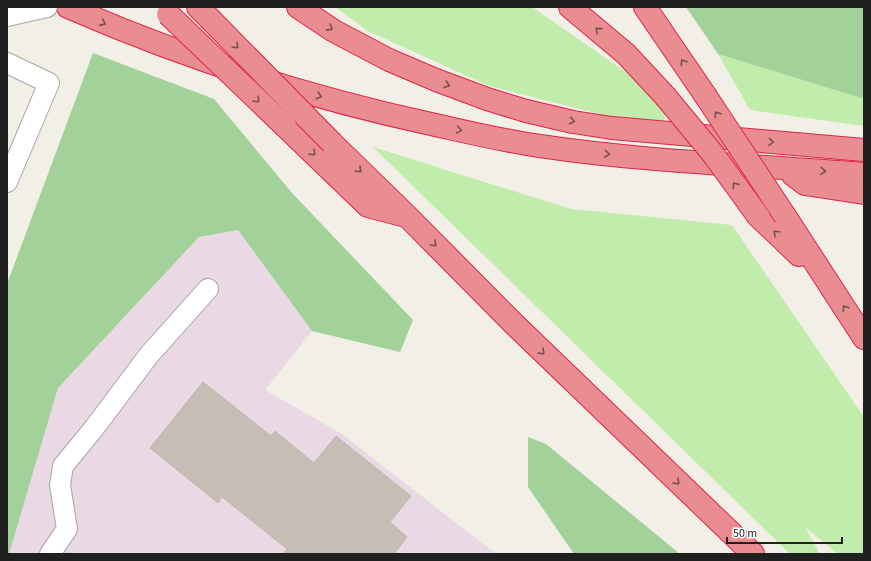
<svg xmlns="http://www.w3.org/2000/svg" width="871" height="561" font-family="'Source Sans 3',sans-serif">
	<style>
		.industrial { fill: #ead8e4 }
		.grass { fill: #c2ecac }
		.forest { fill: #a3d19a }
		.building { fill: #c6beb5; stroke: #c3b8a8 }
		.lines { fill: none; stroke-linecap: round; stroke-linejoin: round }
		.minor-casing { stroke: #a7a7a7; stroke-width: 22 }
		.highway-casing { stroke: #e02349; stroke-width: 24 }
		.minor { stroke: #fff; stroke-width: 20 }
		.highway { stroke: #e98d91; stroke-width: 22 }
		.highway-bridge-casing { stroke: #e02349; stroke-width: 24; stroke-linecap: butt }
		.highway-bridge { stroke: #e98d91; stroke-width: 22 }
		.oneway { stroke: #7a5153 }
	</style>
	<rect width="100%" height="100%" fill="#f1efe6"/>
	<polygon class="industrial" points="238,230 312,331 265,390 342,434 496,554 9,554 58,388 199,237"/>
	<g class="grass">
		<polygon points="335,7 532,7 636,79 665,112 664,124 619,119 489,86 368,31"/>
		<polygon points="718,54 864,99 864,126 750,110"/>
		<polygon points="373,147 571,209 732,225 864,417 864,554 838,554 805,527 820,554 790,554"/>
	</g>
	<g class="forest">
		<polygon points="686,7 864,7 864,99 718,54"/>
		<polygon points="93,53 214,99 292,193 413,320 400,352 312,331 238,230 199,237 58,388 9,554 7,554 7,284"/>
		<polygon points="528,437 546,444 680,554 574,554 528,487"/>
	</g>
	<polygon class="building" points="203,382 271,436 275,431 314,463 336,436 411,496 390,522 407,537 394,554 283,554 287,549 222,497 218,503 150,448"/>
	<g class="lines">
		<defs>
			<g id="minor">
				<polyline points="7,16 47,7"/>
				<polyline points="7,63 49,83 7,182"/>
				<polyline points="50,554 67,529 60,485 63,466 95,427 149,355 208,289"/>
			</g>
			<g id="highway">
				<path d="M68,7C185,58 307,97 431,124C467,132 504,141 540,146C647,162 756,165 864,174"/>
				<polyline points="198,7 209,18"/>
				<polyline points="298,7 334,31 389,60 436,80 487,99 526,111 573,122 612,128 864,150"/>
				<polyline points="570,7 626,54 665,96"/>
				<polyline points="645,7 705,95"/>
				<polyline points="285,126 368,206 406,216"/>
				<polyline points="332,143 407,216 514,324 753,554"/>
				<polyline points="793,175 805,184 864,193"/>
				<polyline points="758,216 799,255"/>
				<polyline points="785,216 864,338"/>
			</g>
		</defs>
		<use href="#minor" class="minor-casing"/>
		<use href="#highway" class="highway-casing"/>
		<use href="#minor" class="minor"/>
		<use href="#highway" class="highway"/>
		<defs>
			<g id="highway-bridge">
				<polyline points="168,14 285,126"/>
				<polyline points="209,18 332,143"/>
				<polyline points="705,95 785,216"/>
				<polyline points="665,96 713,154 758,216"/>
			</g>
		</defs>
		<use href="#highway-bridge" class="highway-bridge-casing"/>
		<use href="#highway-bridge" class="highway-bridge"/>
	</g>
	<defs><path id="oneway-chevron" d="M-2-3.5L2.5 0L-2 3.5" fill="none" stroke-width="1.6" stroke-linecap="round" stroke-linejoin="round"/></defs>
	<g class="oneway">
		<use href="#oneway-chevron" transform="translate(103 23) rotate(24)"/>
		<use href="#oneway-chevron" transform="translate(330 28) rotate(33)"/>
		<use href="#oneway-chevron" transform="translate(598 30) rotate(-140)"/>
		<use href="#oneway-chevron" transform="translate(236 46) rotate(45)"/>
		<use href="#oneway-chevron" transform="translate(683 62) rotate(-125)"/>
		<use href="#oneway-chevron" transform="translate(447 85) rotate(20)"/>
		<use href="#oneway-chevron" transform="translate(319 96) rotate(16)"/>
		<use href="#oneway-chevron" transform="translate(257 100) rotate(44)"/>
		<use href="#oneway-chevron" transform="translate(717 114) rotate(-124)"/>
		<use href="#oneway-chevron" transform="translate(572 121) rotate(12)"/>
		<use href="#oneway-chevron" transform="translate(459 130) rotate(12)"/>
		<use href="#oneway-chevron" transform="translate(771 142) rotate(4)"/>
		<use href="#oneway-chevron" transform="translate(313 153) rotate(44)"/>
		<use href="#oneway-chevron" transform="translate(607 154) rotate(6)"/>
		<use href="#oneway-chevron" transform="translate(359 170) rotate(44)"/>
		<use href="#oneway-chevron" transform="translate(823 171) rotate(5)"/>
		<use href="#oneway-chevron" transform="translate(735 185) rotate(-126)"/>
		<use href="#oneway-chevron" transform="translate(776 233) rotate(-137)"/>
		<use href="#oneway-chevron" transform="translate(434 244) rotate(45)"/>
		<use href="#oneway-chevron" transform="translate(845 308) rotate(-123)"/>
		<use href="#oneway-chevron" transform="translate(542 352) rotate(44)"/>
		<use href="#oneway-chevron" transform="translate(677 482) rotate(44)"/>
	</g>
	<rect width="871" height="561" fill="none" stroke="#202020" stroke-width="16"/>
	<path d="M727 537v6h115v-6" fill="none" stroke="#202020" stroke-width="2"/>
	<text x="733" y="537" font-size="12" fill="#202020" stroke="#ffffff" stroke-width="3" paint-order="stroke">50 m</text>
</svg>
